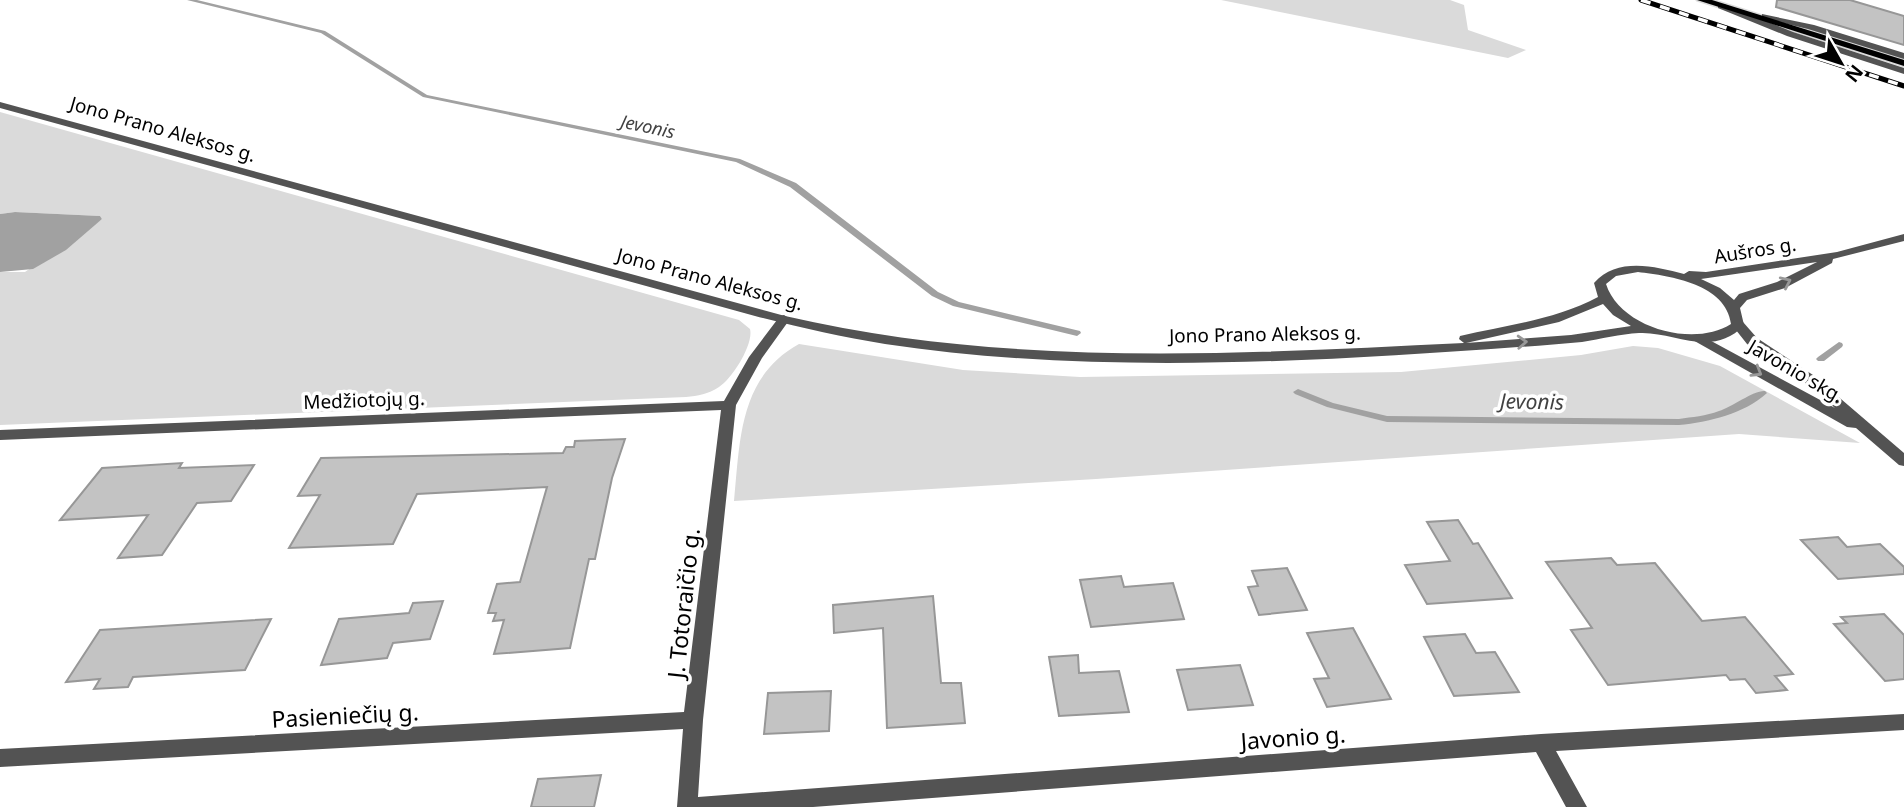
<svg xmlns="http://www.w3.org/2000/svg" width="1904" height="807" font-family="'Noto Sans',sans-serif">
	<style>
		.green { fill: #dadada }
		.water { fill: #a1a1a1 }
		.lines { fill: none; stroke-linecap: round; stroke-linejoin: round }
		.stream { fill: #a1a1a1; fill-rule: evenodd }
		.building { fill: #c3c3c3; stroke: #979797; stroke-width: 2 }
		.primary-casing { stroke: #dbdbdb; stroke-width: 3 }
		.minor { fill: #535353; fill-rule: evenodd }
		.tertiary { fill: #535353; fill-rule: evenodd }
		.primary { fill: #000; fill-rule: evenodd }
		.rail-casing { stroke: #000; stroke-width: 5 }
		.rail { stroke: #fff; stroke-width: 3.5; stroke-dasharray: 10; stroke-linecap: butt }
		.oneway { stroke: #989898 }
		.labels { text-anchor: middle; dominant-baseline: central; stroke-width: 7; stroke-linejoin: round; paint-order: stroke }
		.far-water-label { font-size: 18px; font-style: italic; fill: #424242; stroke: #fff }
		.street-label { font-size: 19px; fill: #000; stroke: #fff }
		.water-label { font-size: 21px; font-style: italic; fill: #424242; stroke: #fff }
		.near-street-label { font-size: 23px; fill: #000; stroke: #fff }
	</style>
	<rect width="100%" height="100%" fill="#fff"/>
	<g class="green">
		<polygon points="1221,0 1450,0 1464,5 1468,30 1526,50 1508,58"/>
		<path d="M0,112L739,320L750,329C754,344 732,379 719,387C708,394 698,396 686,397L0,425V272H25L102,219L100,216L15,212L0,214Z"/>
		<path d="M799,344L963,370L1080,377L1401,372L1581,355L1633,346L1658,348L1720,366L1860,443L1739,434L1096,479L734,501C740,440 739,377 799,344Z"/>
	</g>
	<polygon class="water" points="15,212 100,216 102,219 66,250 33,269 0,272 0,214"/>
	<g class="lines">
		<g class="stream">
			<polygon points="187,0 197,0 325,31 427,95 740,159 796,183 938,292 959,302 1080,331 1081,333 1077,336 953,306 932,296 790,187 736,162 423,97 321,33"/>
			<polygon points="1839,342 1842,343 1843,345 1842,347 1824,361 1818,361 1816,359 1818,357"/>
			<path d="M1298,389L1333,403L1387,416L1679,419C1692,417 1706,416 1719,411C1732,407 1754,390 1765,391L1767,393C1744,414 1709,422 1679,425L1387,422L1327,407L1295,394L1293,392Z"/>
		</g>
	</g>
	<g class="building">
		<polygon points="1777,0 1850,0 1904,16 1904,45 1776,7"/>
		<polygon points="625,439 612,478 595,559 589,559 570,648 494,654 504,620 493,621 496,613 488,613 497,584 520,582 547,487 417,494 393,544 289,548 320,495 298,496 321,458 563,453 566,447 574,447 575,441"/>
		<polygon points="182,463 179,468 254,465 231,501 197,503 162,555 118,558 148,515 60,520 102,468"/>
		<polygon points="1458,520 1473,544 1478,543 1512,598 1427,604 1405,565 1450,561 1427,522"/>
		<polygon points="1838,537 1847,547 1880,544 1904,567 1904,574 1838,579 1801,540"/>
		<polygon points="1611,558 1617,565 1655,563 1702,621 1745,617 1793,674 1775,676 1787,690 1756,693 1745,679 1730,680 1726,675 1608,685 1571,630 1592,628 1546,562"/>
		<polygon points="1287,568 1307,610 1259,615 1248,587 1258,586 1252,571"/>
		<polygon points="1121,576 1124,587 1173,583 1184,619 1091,627 1080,580"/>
		<polygon points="933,596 941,683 961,683 965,723 887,728 883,628 834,633 833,605"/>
		<polygon points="443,601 430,639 393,643 387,658 321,665 339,619 409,613 413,603"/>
		<polygon points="1884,614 1904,635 1904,679 1885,681 1834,624 1847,623 1841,617"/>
		<polygon points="271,619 245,670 133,677 128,687 94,689 100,679 66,682 100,630"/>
		<polygon points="1353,628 1391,699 1327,707 1314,679 1329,678 1307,633"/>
		<polygon points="1465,634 1476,653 1495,652 1519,692 1454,696 1424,637"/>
		<polygon points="1078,655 1079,673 1119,671 1129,712 1059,716 1049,657"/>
		<polygon points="1240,665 1253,705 1188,710 1177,670"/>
		<polygon points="831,691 829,731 764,734 768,693"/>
		<polygon points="601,775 594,807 531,807 538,779"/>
	</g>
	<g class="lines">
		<defs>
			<polygon id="primary" points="1697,0 1712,0 1904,60 1904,66"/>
		</defs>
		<use href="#primary" class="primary-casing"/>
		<g class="minor">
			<polygon points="784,315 790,319 762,358 736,405 703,720 698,797 1541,734 1904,714 1904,730 1556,751 1587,807 1566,807 1536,752 813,807 677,807 683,729 0,767 0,749 684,712 721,410 0,440 0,430 724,401 749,357 780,316"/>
			<polygon points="1738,321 1743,322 1757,338 1813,375 1904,453 1904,466 1899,465 1856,428 1847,427 1691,339 1697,335 1702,336 1835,408 1803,381 1747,344 1732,325"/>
		</g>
		<g class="tertiary">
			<polygon points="1718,4 1724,4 1793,32 1904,68 1904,74 1787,36 1718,8"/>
			<polygon points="1762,14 1814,25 1904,53 1904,59 1808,29 1762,18"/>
			<path d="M0,102L785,316C1008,368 1237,354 1464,343L1459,339L1460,336C1507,325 1555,320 1598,297L1594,283C1617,257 1654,266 1684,274L1689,271L1706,272L1837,252L1904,234V241L1833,259L1832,263L1785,288L1747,300L1740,308L1744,325C1713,359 1673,331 1639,333C1620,334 1601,339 1582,342C1561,344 1539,346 1518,347C1312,362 1089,375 885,344C841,337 798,327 755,316L0,108ZM1817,262L1777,282L1739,294L1734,300L1720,288L1701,279ZM1638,272C1671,276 1726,284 1731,324C1694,348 1620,328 1606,284L1616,276ZM1603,304L1613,315L1631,326L1571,335L1466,343L1559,322Z"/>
		</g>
		<use href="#primary" class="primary"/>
		<defs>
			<polyline id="rail" points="1641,0 1904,86"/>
		</defs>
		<use href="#rail" class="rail-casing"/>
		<use href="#rail" class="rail"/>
	</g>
	<defs><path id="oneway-chevron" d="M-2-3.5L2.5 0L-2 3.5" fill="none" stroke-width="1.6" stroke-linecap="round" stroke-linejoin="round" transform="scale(1.75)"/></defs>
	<g class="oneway">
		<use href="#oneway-chevron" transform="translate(1786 282) rotate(-25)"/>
		<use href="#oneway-chevron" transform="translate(1522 342) rotate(-3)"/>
		<use href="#oneway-chevron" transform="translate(1757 372) rotate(31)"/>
	</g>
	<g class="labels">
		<g class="far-water-label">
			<text transform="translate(648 126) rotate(12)">Jevonis</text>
		</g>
		<g class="street-label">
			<text transform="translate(163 129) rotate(16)">Jono Prano Aleksos g.</text>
			<text transform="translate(1755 250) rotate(-9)">Aušros g.</text>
			<text transform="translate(710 279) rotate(15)">Jono Prano Aleksos g.</text>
			<text transform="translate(1265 334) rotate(-1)">Jono Prano Aleksos g.</text>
			<text transform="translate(1796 371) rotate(30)">Javonio skg.</text>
			<text transform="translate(364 400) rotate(-2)">Medžiotojų g.</text>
		</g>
		<g class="water-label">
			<text transform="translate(1532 401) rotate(1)">Jevonis</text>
		</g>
		<g class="near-street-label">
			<text transform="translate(683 603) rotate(-84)">J. Totoraičio g.</text>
			<text transform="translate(345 715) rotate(-3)">Pasieniečių g.</text>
			<text transform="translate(1293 737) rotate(-4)">Javonio g.</text>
		</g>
	</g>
	<g transform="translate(1841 63) rotate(129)" stroke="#ffffff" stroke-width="5" paint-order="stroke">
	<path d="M0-5L12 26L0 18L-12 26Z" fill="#000000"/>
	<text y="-10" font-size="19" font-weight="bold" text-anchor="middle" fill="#000000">N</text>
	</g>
</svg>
